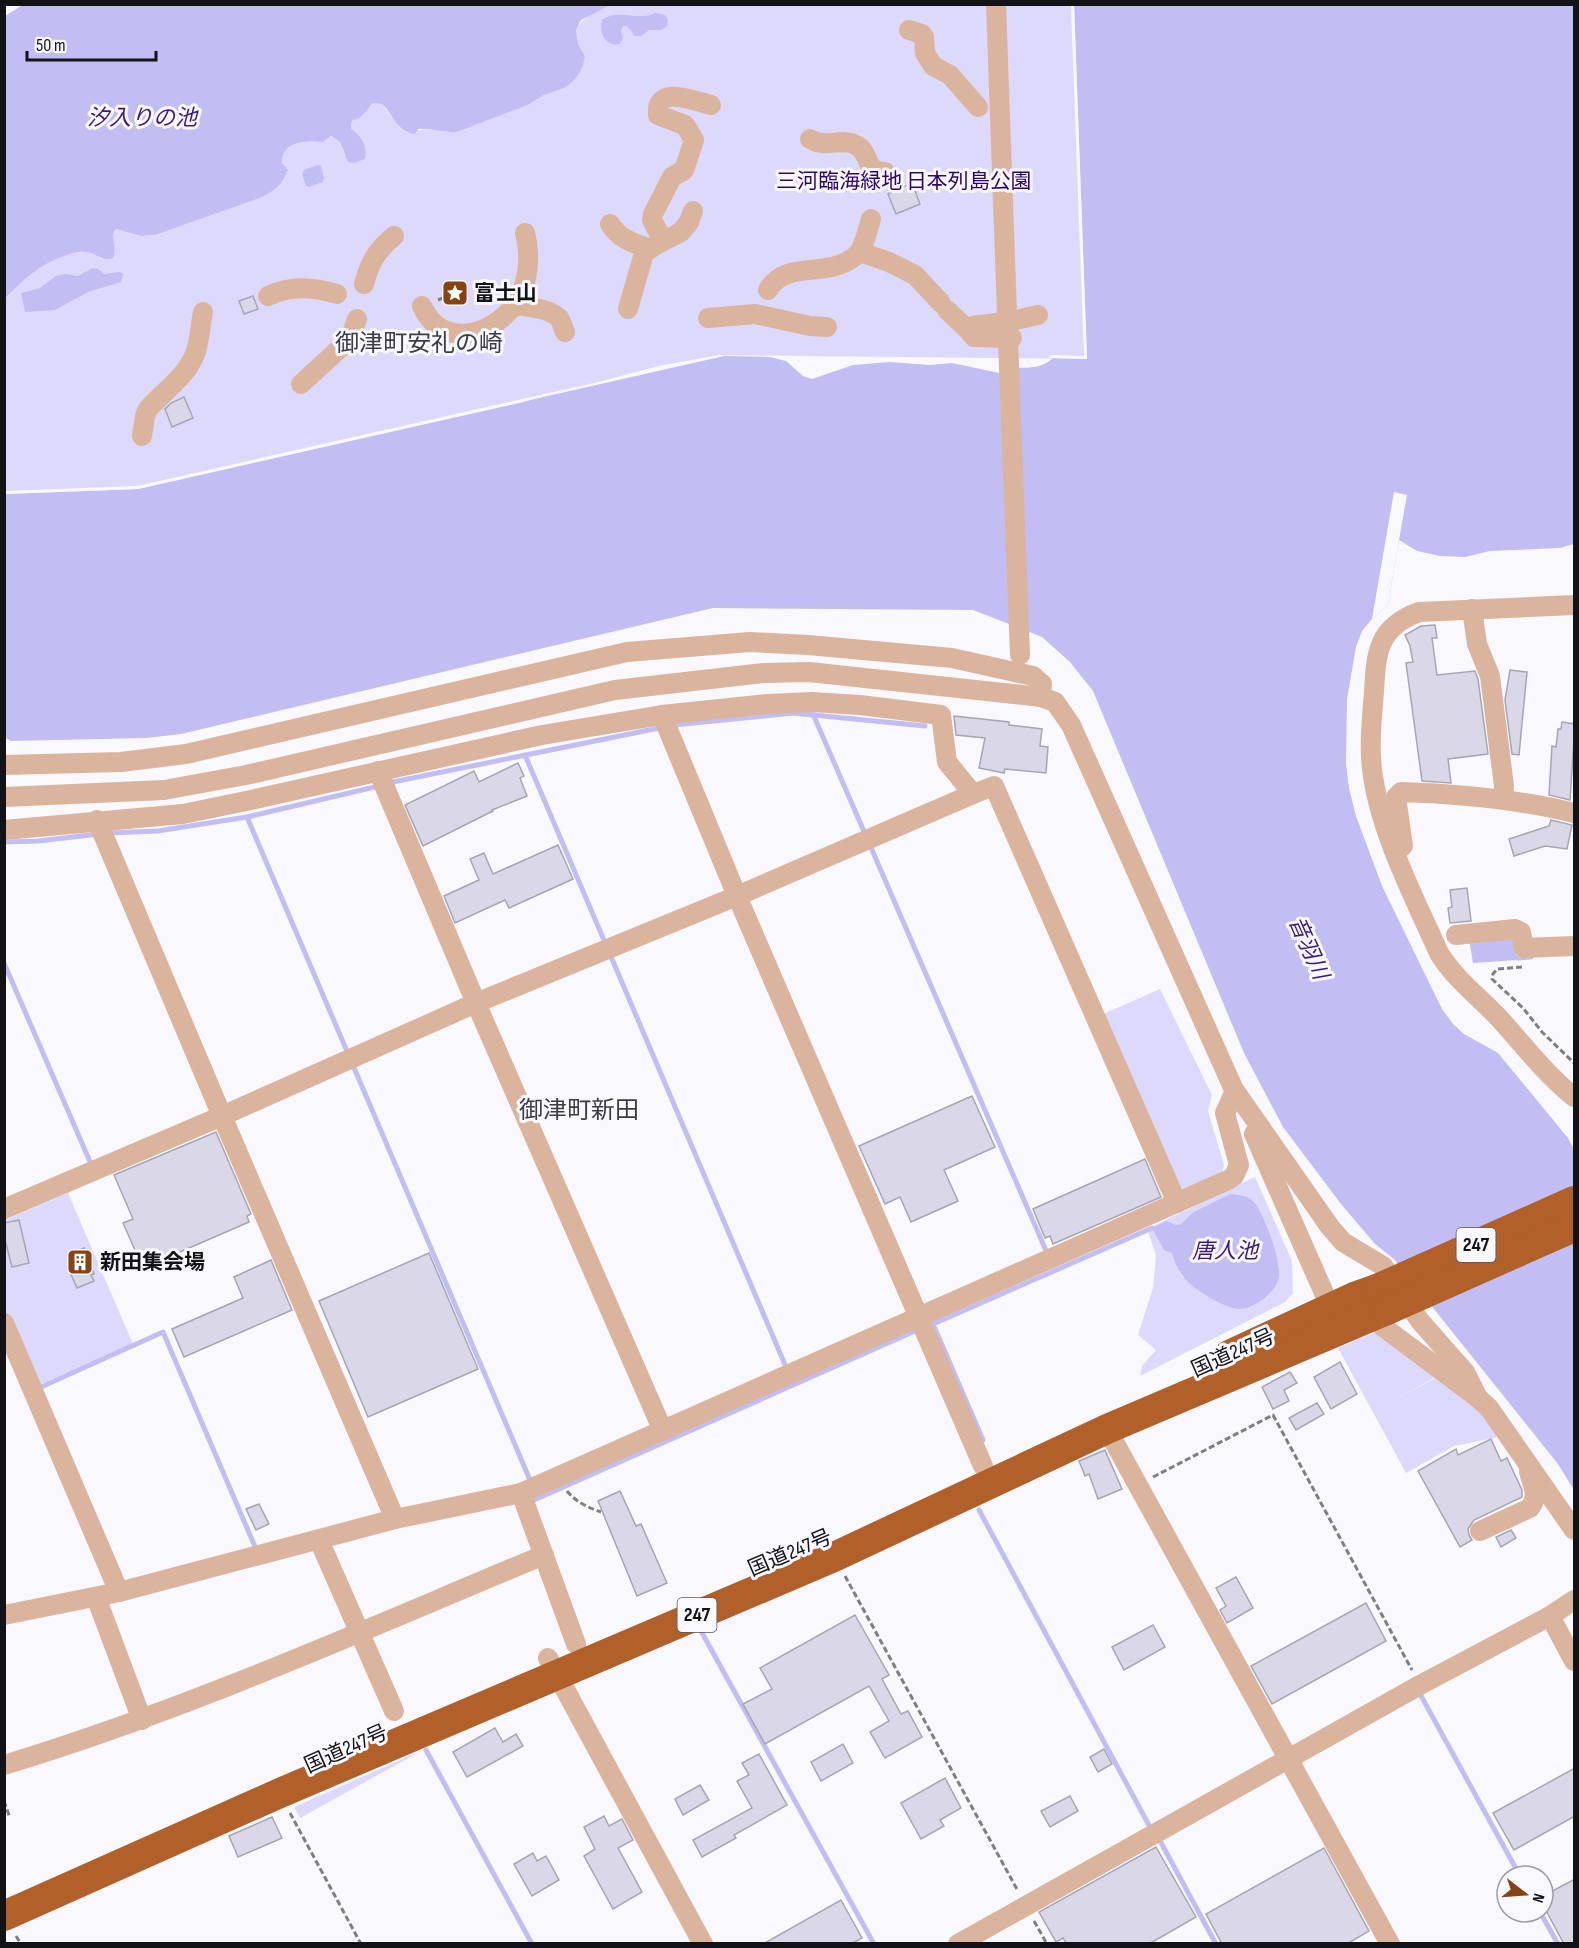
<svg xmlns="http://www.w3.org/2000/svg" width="1579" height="1948" font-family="'Sofia Sans Condensed','Noto Sans JP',sans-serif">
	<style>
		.green { fill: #ddd9fd; fill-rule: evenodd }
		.water { fill: #c2bdf2 }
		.pier { fill: #f9f8fe }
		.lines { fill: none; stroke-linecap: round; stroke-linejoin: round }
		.stream { stroke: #c2bdf2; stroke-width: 5 }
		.building { fill: #dad8e8; stroke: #a6a5b3; stroke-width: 1.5 }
		.path { stroke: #7e7e83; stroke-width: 3; stroke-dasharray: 6 3; stroke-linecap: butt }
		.minor { stroke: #dbb49d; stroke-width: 20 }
		.highway { stroke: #b16029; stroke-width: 30 }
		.minor-bridge { stroke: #dbb49d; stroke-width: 20 }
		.highway-bridge { stroke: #b16029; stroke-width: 30 }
		.labels { text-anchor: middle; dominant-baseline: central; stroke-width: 6; stroke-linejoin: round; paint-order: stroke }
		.shield { fill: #f9f8fe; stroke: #57575c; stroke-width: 1.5 }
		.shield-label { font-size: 20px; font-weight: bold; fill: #121217 }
		.park-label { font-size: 21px; fill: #2e056e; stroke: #f9f8fe }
		.poi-label { font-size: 21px; font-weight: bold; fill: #121217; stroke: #f9f8fe; text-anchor: start }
		.street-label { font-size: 21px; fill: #121217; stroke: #f9f8fe }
		.water-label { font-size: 22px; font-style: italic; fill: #3a1b7f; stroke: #f9f8fe }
		.quarter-label { font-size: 24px; fill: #3c3b47; stroke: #f9f8fe }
	</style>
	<rect width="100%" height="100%" fill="#f9f8fe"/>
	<g class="green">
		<path d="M636,4L1074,5L1087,359L719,355L659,366L519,403L138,489L5,494L4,298C25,276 52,251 85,252C90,252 97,256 102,259L115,253L112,240L116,229L141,236L155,235L260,198C273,191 283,185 288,171L282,163C281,140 314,139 330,136L340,142L345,156L351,124L353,120L363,116L372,103L382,104L400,128L408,133C427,125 438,133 457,132L528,105L542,96L564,88L585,56L578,44L576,30C583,18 597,6 612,5C623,3 623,9 636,4Z"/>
		<polygon points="1160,989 1212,1095 1208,1111 1224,1165 1222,1174 1181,1191 1101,1015"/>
		<path d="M1255,1177L1292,1261L1293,1293L1285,1302L1140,1376L1142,1366L1156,1350L1138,1335L1153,1288L1156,1255L1147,1229ZM1240,1195C1265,1199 1273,1246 1279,1267L1183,1278C1169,1255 1172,1250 1176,1225L1181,1224L1192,1213Z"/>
		<polygon points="68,1193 133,1344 36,1386 5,1312 5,1220"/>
		<polygon points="1380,1330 1439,1375 1398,1398 1439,1376 1486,1417 1499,1437 1454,1446 1406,1473 1338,1348"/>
		<polygon points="423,1750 300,1818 294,1807"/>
	</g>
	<g class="water">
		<path d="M24,4H610V5L581,20L576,30L578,44L585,56L583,65L578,75L571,83L564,88L542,96L528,105L457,132C444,133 431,128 418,129L415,134C396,132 394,115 382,104L372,103C367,110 363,119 353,120L351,124V129C361,135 368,147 365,159L354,163L348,162L340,142L331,136L323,142C307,140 282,141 282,163L288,170C283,185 274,191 260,198L155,235L141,236L116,229C109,239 118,247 113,258C102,262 96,253 86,252C80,251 73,253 67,255C41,263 24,279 5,298V16Z"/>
		<path d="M1074,5H1574V544L1560,548L1490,551L1465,557L1440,556L1417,551L1399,540L1388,605L1372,619L1362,631L1356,647L1347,699L1346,764L1349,788L1356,816L1382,886L1442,1009L1453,1024L1464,1034L1498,1053L1568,1138L1574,1149V1490L1558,1464L1394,1259L1375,1244L1341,1204L1283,1127L1244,1053L1093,691L1070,662L1042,637L973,610L713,608L181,734L146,738L10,741L4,736V494L138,489L724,356L770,357L786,361L803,376L812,379L853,365L890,362L930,365L952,363L999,373C1017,362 1034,375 1053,358L1087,359Z"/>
		<path d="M655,13L665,15L668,20L667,26L661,30H649L641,36H635L627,26H623L621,31L623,38L620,44C605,47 599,33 602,20C619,8 638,22 655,13Z"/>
		<polygon points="318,165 321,166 324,178 323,182 309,187 306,186 302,174 304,170"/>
		<polygon points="93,268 98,269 104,274 120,272 123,274 121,282 88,292 55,310 25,312 21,293 40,288 56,276 65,274 78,276"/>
		<polygon points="1512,935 1518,960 1473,963 1469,939"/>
		<path d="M1230,1194C1239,1195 1245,1195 1252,1200C1264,1210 1281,1261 1279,1277C1277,1292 1253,1310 1239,1309C1229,1308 1217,1302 1209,1297C1189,1285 1178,1276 1172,1253L1164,1250L1152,1228L1166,1221L1176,1225L1181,1224L1192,1213Z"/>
	</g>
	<g class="pier">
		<polygon points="1071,5 1074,5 1087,359 1048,358 1052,355 1084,356"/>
		<polygon points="598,382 519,403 138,489 5,494 4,491 137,486"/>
		<polygon points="1394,492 1407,495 1399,540 1388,605 1372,619"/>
	</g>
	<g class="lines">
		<g class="stream">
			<polyline points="813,714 1047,1253"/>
			<polyline points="525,755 786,1367"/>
			<polyline points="388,783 674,725 793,713 925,726"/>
			<polyline points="247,817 530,1480"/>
			<polyline points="108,833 158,831 247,817 379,786"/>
			<polyline points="4,842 38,841 99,834"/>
			<polyline points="1518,958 1531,957"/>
			<polyline points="4,963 91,1164"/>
			<polyline points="41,1387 163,1332 256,1549"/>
			<polyline points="983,1440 933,1324 1152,1228"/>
			<polyline points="534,1500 915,1331"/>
			<polyline points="979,1510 1151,1829"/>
			<polyline points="701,1631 874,1944"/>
			<polyline points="1420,1694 1520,1876"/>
			<polyline points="426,1750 532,1944"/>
			<polyline points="1159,1839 1216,1944"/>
			<polyline points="1540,1912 1558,1944"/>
		</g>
	</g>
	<g class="building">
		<polygon points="912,183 920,204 896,214 888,194"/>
		<polygon points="253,296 258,309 244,314 239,301"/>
		<polygon points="184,397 193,418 172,427 165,409 171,403"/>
		<polygon points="1435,625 1437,638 1432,638 1437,675 1475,671 1478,679 1488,754 1448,759 1451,783 1422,781 1406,663 1413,662 1410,646 1405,635 1421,626"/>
		<polygon points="1510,670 1527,672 1519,755 1512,754 1505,700"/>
		<polygon points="954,716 1009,722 1009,725 1042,729 1040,746 1048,747 1046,773 1005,769 1004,773 979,768 985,738 956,735"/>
		<polygon points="1562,722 1575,724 1570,800 1549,795 1552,746 1556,747 1558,729 1561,729"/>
		<polygon points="518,763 524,776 520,778 527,796 492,810 493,811 423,846 405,805 474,771 479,782"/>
		<polygon points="1551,820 1572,825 1567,849 1545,846 1514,856 1509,839 1549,826"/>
		<polygon points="558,845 573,879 509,908 505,900 455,923 444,896 479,880 470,859 484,853 493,874"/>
		<polygon points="1467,888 1471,921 1450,923 1448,908 1452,907 1450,890"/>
		<polygon points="972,1096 995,1147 944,1170 958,1201 911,1222 900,1197 885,1204 859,1146"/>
		<polygon points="216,1132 251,1214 247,1216 249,1222 143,1268 123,1223 133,1219 114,1175"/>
		<polygon points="1145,1159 1161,1197 1053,1244 1050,1236 1045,1238 1033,1209"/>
		<polygon points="19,1220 29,1263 12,1267 4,1236 4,1223"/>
		<polygon points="84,1248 94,1274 91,1275 94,1281 77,1288 70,1272 74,1270 68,1255"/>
		<polygon points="429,1253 478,1369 368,1417 319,1301"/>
		<polygon points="271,1260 292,1310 184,1357 172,1329 243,1298 234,1277"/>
		<polygon points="1340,1362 1357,1394 1331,1409 1314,1377"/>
		<polygon points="1290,1372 1297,1383 1284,1390 1289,1401 1273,1409 1262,1387"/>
		<polygon points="1317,1403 1324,1414 1296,1430 1289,1418"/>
		<polygon points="1491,1439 1501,1461 1507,1458 1522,1490 1522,1497 1474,1520 1468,1529 1469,1535 1472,1540 1460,1547 1418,1471 1456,1449 1458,1455"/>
		<polygon points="1105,1450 1122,1489 1098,1499 1089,1474 1085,1476 1079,1461"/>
		<polygon points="620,1491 636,1526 641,1524 667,1583 637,1596 598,1501"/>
		<polygon points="259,1504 269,1524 256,1530 246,1509"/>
		<polygon points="1511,1530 1516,1538 1501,1547 1496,1537"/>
		<polygon points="1236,1577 1253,1608 1227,1623 1220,1610 1226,1606 1216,1588"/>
		<polygon points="1366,1603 1386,1641 1272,1704 1251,1666"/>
		<polygon points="855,1615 889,1675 882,1679 901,1714 908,1711 922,1737 885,1758 870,1732 889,1721 869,1686 765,1744 743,1704 772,1689 760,1668"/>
		<polygon points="1153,1625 1165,1647 1124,1670 1112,1647"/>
		<polygon points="495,1728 503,1742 516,1734 523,1746 467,1777 453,1752"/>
		<polygon points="843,1744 853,1763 821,1781 811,1762"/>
		<polygon points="1104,1749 1112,1764 1098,1772 1090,1757"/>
		<polygon points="759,1754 787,1805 734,1835 736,1838 702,1857 693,1840 752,1808 737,1781 749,1775 742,1763"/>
		<polygon points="1575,1768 1575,1816 1514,1850 1493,1813"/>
		<polygon points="945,1778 961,1808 940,1820 944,1826 921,1839 901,1803"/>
		<polygon points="700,1785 709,1800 683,1815 675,1799"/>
		<polygon points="1070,1796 1078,1811 1050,1827 1041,1811"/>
		<polygon points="604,1816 609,1826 622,1819 633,1840 618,1848 642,1892 613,1909 584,1856 595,1849 584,1827"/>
		<polygon points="272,1817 282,1838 238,1857 229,1836"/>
		<polygon points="1156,1847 1196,1917 1149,1944 1067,1944 1063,1938 1056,1942 1039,1912"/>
		<polygon points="1324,1848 1369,1931 1347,1944 1222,1944 1206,1914"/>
		<polygon points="533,1853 537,1861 546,1856 559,1880 532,1896 514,1864"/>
		<polygon points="1575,1879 1575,1944 1564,1944 1543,1905 1543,1896"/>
		<polygon points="841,1900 862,1938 851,1944 763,1944"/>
	</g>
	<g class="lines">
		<g class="path">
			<polyline points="438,300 455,293"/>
			<polyline points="1522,967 1497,969 1493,974 1492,979 1523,1008 1542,1032 1574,1063"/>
			<polyline points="1153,1477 1273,1415 1412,1670"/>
			<path d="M567,1491C576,1502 587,1507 601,1512"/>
			<polyline points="845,1576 1018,1891"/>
			<polyline points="4,1801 10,1818"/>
			<polyline points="290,1813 361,1944"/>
			<polyline points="1034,1921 1047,1944"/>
			<polyline points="16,1936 21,1944"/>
		</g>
		<g class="minor">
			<polyline points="996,4 1007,314"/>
			<polyline points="909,30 922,34 924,37 925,53 933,66 950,75 978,107"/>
			<path d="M810,139C825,149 842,137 856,145C872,153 862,171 885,172"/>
			<path d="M610,224C619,238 630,242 645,247L647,250"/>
			<path d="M663,241L652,220L653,214L672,177L684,170L694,140L685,125L658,115C655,84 694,101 711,105"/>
			<polyline points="860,252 889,262 915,275 941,303"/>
			<path d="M364,284C370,262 376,251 394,236"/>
			<path d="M768,290C786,259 826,279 854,257C856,255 859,253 860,251C865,242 868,229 871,219"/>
			<path d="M268,296C291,285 313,287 337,294"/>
			<path d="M514,305C528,307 549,308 559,318C562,322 563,328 565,332"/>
			<path d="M422,306C442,350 492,336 515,304C529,284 531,255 525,233"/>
			<polyline points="628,309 644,253 656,245 681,232 689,222 693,211"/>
			<polyline points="947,310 965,327 1012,321 1038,315"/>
			<polyline points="708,318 755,314 810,326 827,327"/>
			<polyline points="967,329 974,337 1012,338"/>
			<polyline points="301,384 350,339 357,319"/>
			<path d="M142,436L145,416L148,409C164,391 186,377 195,354C200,341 200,326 203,312"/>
			<path d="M1574,605L1419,612C1378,627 1376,652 1374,692C1372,717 1369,744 1372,769C1379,830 1414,897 1439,953C1454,978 1478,996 1498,1017C1523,1044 1545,1074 1574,1097"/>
			<polyline points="1472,609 1477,644 1490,676 1504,786 1503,799"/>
			<polyline points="662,715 737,896 983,1466"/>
			<polyline points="4,765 121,762 186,754 627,652 750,642 808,645 952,658 1033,676 1042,684 1041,697"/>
			<polyline points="378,771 476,1003 663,1431"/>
			<polyline points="4,797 164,790 246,775 615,690 764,673 809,672 1041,697 1055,702 1071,725 1239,1101"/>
			<polyline points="97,820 222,1116 395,1519"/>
			<polyline points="4,830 183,814 251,800 542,735 662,715 767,704 812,702 860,705 941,715 947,762 973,794 994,786 1177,1203"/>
			<path d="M1403,846L1396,797L1401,792C1460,794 1518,799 1574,813"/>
			<polyline points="1456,935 1515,929 1521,932 1524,948 1574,946"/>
			<polyline points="1254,1134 1335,1318"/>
			<polyline points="4,1209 222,1116 476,1003 737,896 973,794"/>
			<polyline points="1377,1314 1382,1326 1478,1398 1489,1408 1574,1530"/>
			<polyline points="4,1323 119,1592"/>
			<polyline points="1107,1429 1390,1944"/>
			<polyline points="521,1493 576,1644"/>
			<path d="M1480,1531L1530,1508C1539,1496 1533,1486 1529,1472"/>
			<polyline points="319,1540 394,1711"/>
			<polyline points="96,1597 142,1720"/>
			<polyline points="4,1615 119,1592 395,1519 521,1493 1228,1180 1234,1176 1239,1165 1225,1113 1235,1091 1330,1227 1343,1242 1383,1266 1420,1321 1465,1372 1478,1398"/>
			<polyline points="1550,1616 1574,1661"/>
			<polyline points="548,1658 703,1944"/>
			<path d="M4,1765C189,1709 366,1629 544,1555"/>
			<polyline points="958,1944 1420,1685 1550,1616 1574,1600"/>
		</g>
		<g class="highway">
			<polyline points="1229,1355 1354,1297 1377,1289"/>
			<polyline points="4,1916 280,1793 834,1557 1107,1429 1387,1310"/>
		</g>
		<polyline class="minor-bridge" points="1007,314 1020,655"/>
		<g class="highway-bridge">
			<polyline points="1377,1289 1574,1201"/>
			<polyline points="1387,1310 1574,1227"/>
		</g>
	</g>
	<defs>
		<symbol id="sight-square" viewBox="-11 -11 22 22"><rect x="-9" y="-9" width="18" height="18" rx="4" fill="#864412" stroke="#f9f8fe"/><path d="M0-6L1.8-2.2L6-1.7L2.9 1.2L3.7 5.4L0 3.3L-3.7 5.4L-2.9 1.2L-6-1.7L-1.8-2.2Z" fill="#fff"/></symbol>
		<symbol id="building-square" viewBox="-11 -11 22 22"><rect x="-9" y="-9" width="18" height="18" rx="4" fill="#864412" stroke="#f9f8fe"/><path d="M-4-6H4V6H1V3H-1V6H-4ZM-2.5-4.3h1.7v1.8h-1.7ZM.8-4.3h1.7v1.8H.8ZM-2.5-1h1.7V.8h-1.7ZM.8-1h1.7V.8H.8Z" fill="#fff"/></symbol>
	</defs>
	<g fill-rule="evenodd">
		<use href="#sight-square" x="440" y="278" width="30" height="30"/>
		<use href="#building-square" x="65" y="1247" width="30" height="30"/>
	</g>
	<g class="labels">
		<g class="shield">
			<rect x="1456.5" y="1228" width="39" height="34" rx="4.5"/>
			<rect x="677.5" y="1598" width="39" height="34" rx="4.5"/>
		</g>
		<g class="shield-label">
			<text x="1476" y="1245">247</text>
			<text x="697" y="1615">247</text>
		</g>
		<g class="park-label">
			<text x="904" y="181">三河臨海緑地 日本列島公園</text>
		</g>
		<g class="poi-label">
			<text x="474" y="293">富士山</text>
			<text x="100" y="1262">新田集会場</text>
		</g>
		<g class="street-label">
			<text transform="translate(1233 1353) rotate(-24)">国道247号</text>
			<text transform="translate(790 1553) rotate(-23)">国道247号</text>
			<text transform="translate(346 1749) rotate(-24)">国道247号</text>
		</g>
		<g class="water-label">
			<text x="142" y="118">汐入りの池</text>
			<text transform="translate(1308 948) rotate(66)">音羽川</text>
			<text x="1225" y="1251">唐人池</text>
		</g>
		<g class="quarter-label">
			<text x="419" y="343">御津町安礼の崎</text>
			<text x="579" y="1110">御津町新田</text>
		</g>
	</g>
	<rect width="1579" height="1948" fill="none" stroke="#121217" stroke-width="12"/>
	<g transform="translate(1525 1894) rotate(107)"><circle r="28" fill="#f9f8fe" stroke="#9d9ca2" stroke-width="1.5"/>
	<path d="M0-4.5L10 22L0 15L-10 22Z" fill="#864412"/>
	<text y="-9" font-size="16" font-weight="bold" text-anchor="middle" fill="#121217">N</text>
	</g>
	<path d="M27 51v9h129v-9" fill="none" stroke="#121217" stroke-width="3"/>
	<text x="36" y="51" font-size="18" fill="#121217" stroke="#f9f8fe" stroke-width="4.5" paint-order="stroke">50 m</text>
</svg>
